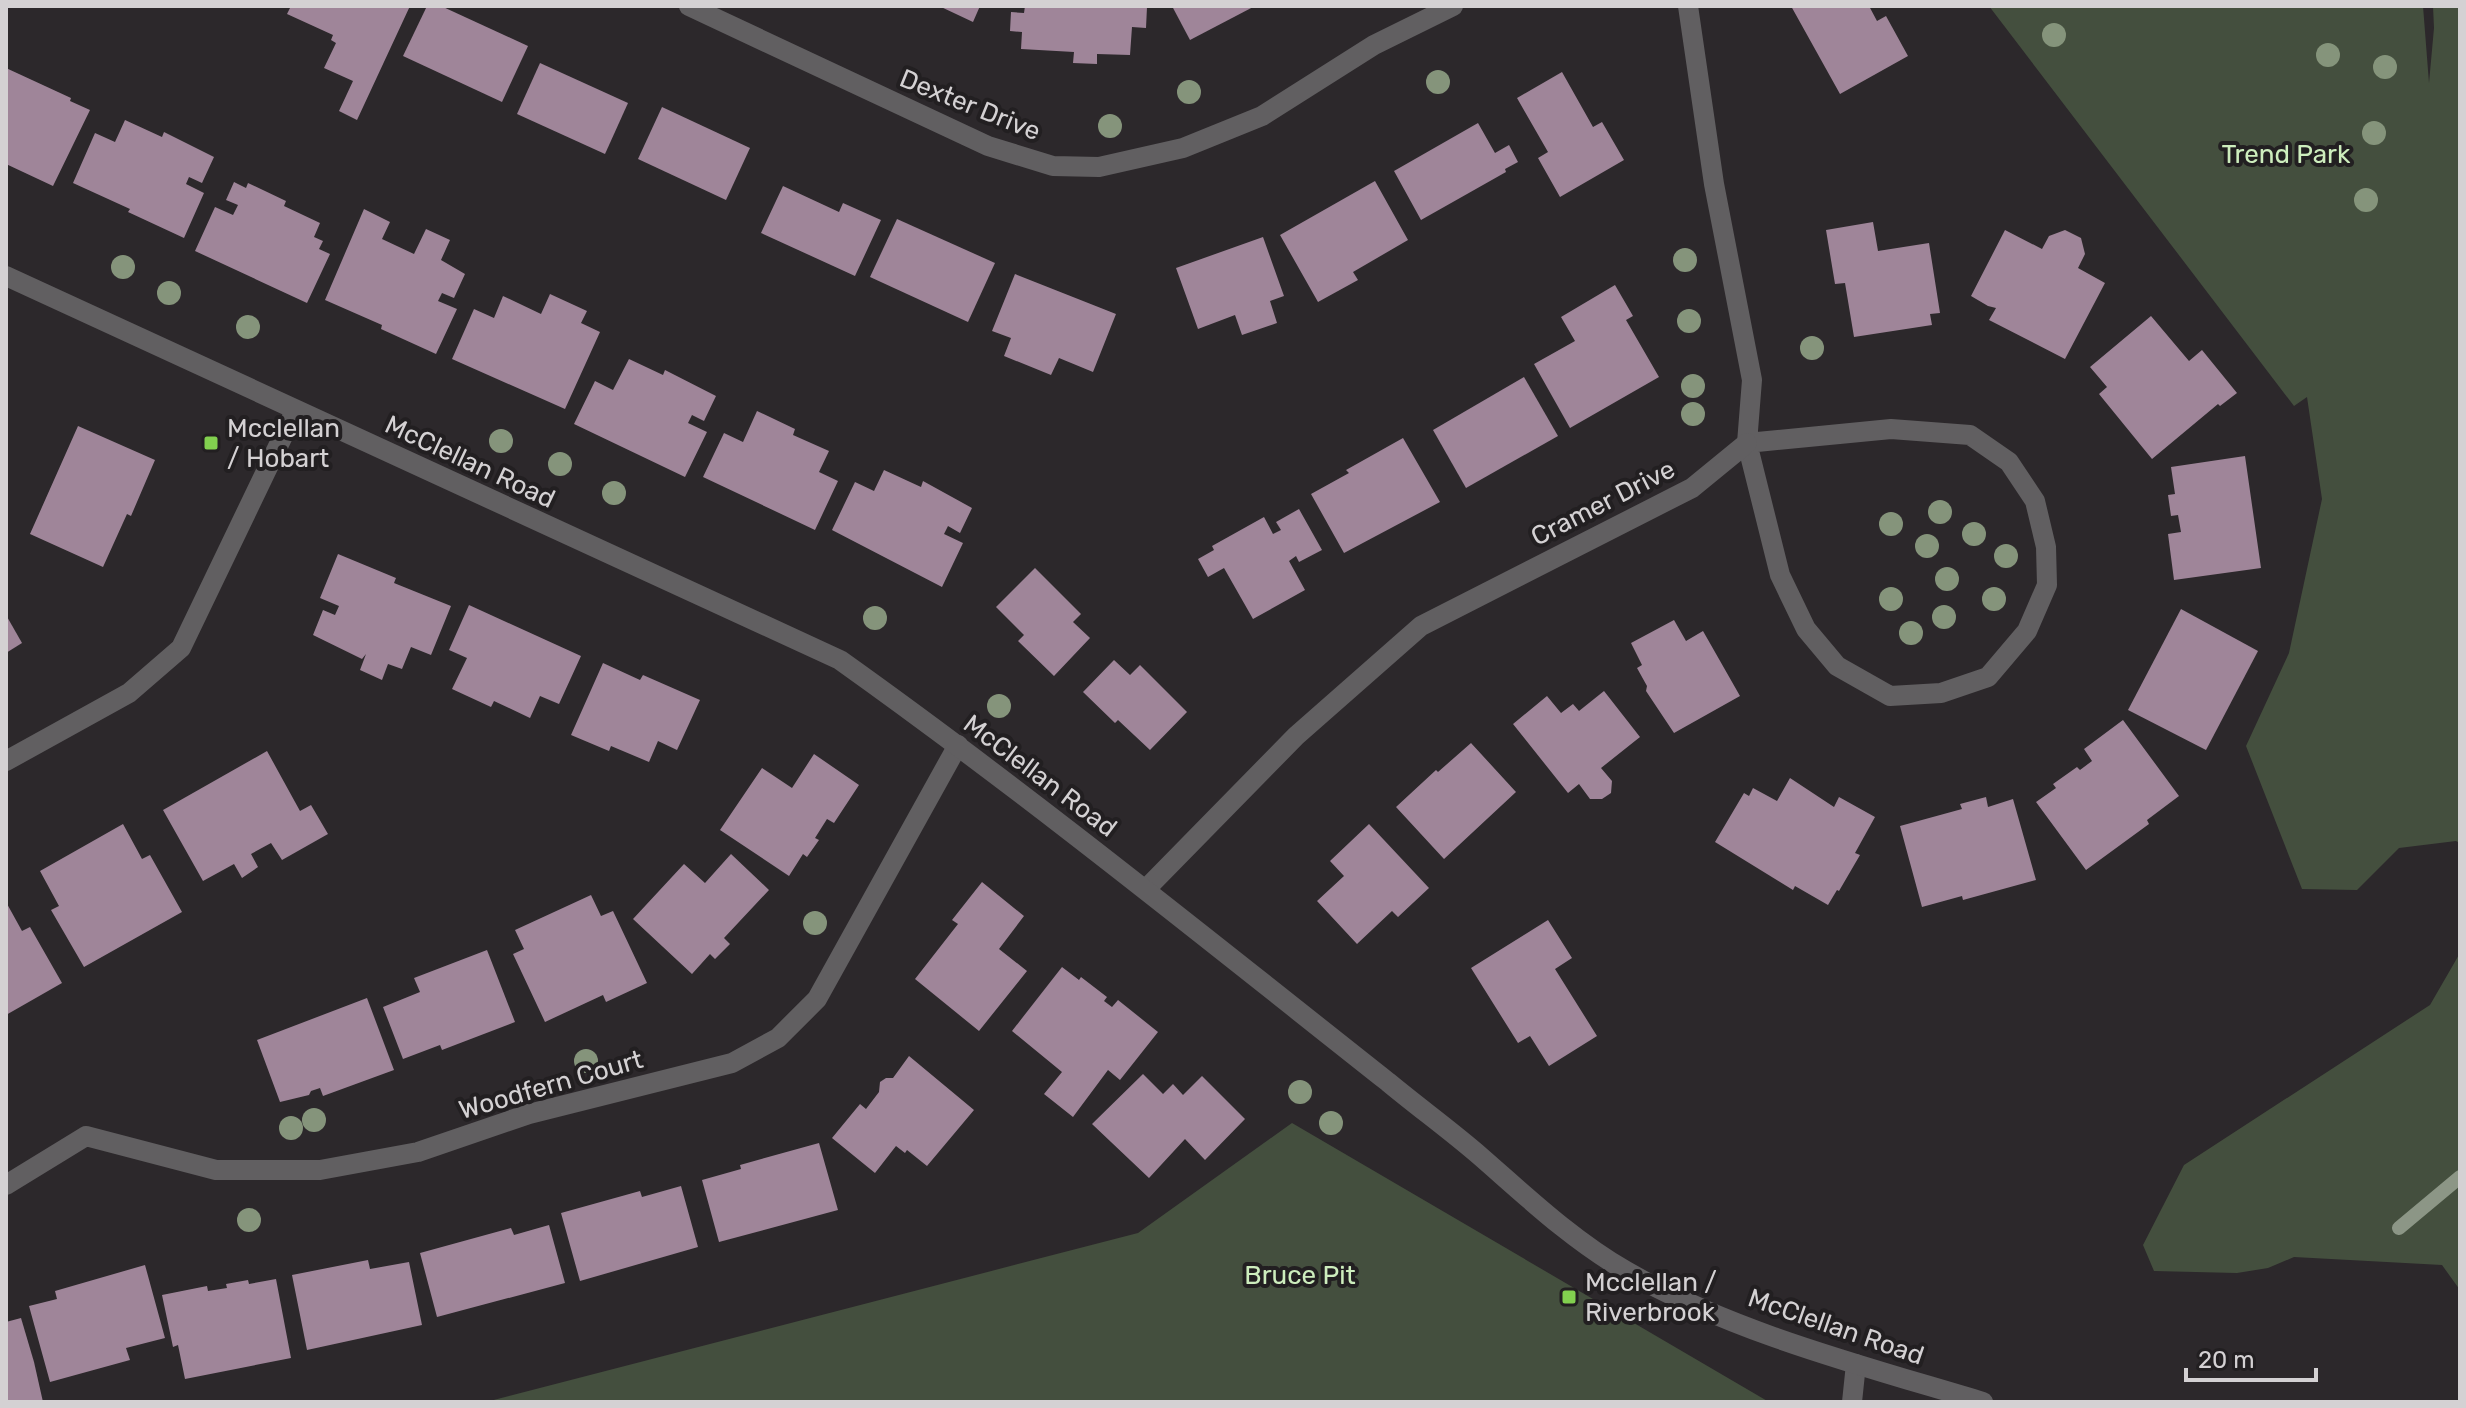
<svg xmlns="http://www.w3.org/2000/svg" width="2466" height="1408" font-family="Rubik,sans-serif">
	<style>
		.green { fill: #444f3e }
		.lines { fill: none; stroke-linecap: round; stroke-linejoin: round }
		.stream { stroke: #8c9686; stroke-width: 14 }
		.building { fill: #9f8599 }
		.minor { stroke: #615f61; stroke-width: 20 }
		.tertiary { stroke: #615f61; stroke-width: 20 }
		.tree { fill: #85947b }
		.poi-dot { fill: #82d04f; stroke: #221f21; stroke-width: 3 }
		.labels { text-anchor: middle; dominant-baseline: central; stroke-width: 8; stroke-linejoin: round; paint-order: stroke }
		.street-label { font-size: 26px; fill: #d4d1d3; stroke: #221f21 }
		.park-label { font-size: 26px; fill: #cdedbd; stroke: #221f21 }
		.poi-label { font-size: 26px; fill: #d4d1d3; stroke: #221f21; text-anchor: start }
	</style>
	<rect width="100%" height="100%" fill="#2c282b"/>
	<g class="green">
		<polygon points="1989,6 2423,6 2429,83 2434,28 2433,6 2460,6 2460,843 2456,841 2399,848 2357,890 2302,889 2246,746 2289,653 2322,499 2307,397 2294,406"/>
		<polygon points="2460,953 2460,1290 2442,1265 2294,1257 2268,1268 2237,1273 2154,1271 2143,1245 2184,1165 2430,1005"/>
		<polygon points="1292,1123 1769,1402 486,1402 1138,1233"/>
	</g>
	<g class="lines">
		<polyline class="stream" points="2399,1228 2460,1177"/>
	</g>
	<g class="building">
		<polygon points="291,6 410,6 357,120 339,111 353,81 324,68 336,43 331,40 333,35 287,14"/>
		<polygon points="427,6 441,6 528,46 502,102 403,56"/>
		<polygon points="939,6 980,6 973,22"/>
		<polygon points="1025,6 1147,7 1146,28 1132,27 1130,55 1097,54 1097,64 1073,63 1074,52 1021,49 1022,32 1010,31 1011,12 1024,13"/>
		<polygon points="1172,6 1255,6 1190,40"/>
		<polygon points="1791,6 1869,6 1877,21 1886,16 1908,56 1840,94"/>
		<polygon points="540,63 628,103 605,154 517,114"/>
		<polygon points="6,68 71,98 70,101 90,110 53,186 6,164"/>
		<polygon points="1562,72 1593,127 1602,122 1624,160 1560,197 1538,158 1548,152 1517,98"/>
		<polygon points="662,107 750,148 726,200 638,159"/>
		<polygon points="125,120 162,137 164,132 214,157 202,183 189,177 186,184 204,193 184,238 128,212 130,209 73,183 95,133 115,142"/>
		<polygon points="1478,123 1495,153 1509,145 1518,162 1505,169 1506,172 1421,220 1394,171"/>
		<polygon points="1375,181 1408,240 1353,272 1358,280 1318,302 1280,235"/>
		<polygon points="234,182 246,188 248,183 286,201 284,206 320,223 314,237 323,241 319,249 330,254 307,303 195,251 215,207 233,215 238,205 226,200"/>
		<polygon points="783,186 839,212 843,203 881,220 855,276 761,233"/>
		<polygon points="364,209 390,222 382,239 414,254 426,229 450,240 441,260 465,274 454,298 442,293 438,301 457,309 436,354 381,329 382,325 325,300"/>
		<polygon points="897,219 995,263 968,322 870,277"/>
		<polygon points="1873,222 1878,251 1929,243 1940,313 1930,314 1932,325 1854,337 1845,283 1835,284 1826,230"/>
		<polygon points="2005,230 2042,249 2049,236 2065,230 2081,238 2085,254 2078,268 2105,283 2065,359 1989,320 1996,308 1988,306 1971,296"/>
		<polygon points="1263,237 1284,296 1270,301 1277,323 1242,335 1235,315 1198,329 1176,268"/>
		<polygon points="1015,274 1116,314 1093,372 1059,358 1051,375 1004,356 1011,338 992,331"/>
		<polygon points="1615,285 1633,316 1626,320 1659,377 1570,428 1534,364 1575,341 1561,317"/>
		<polygon points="550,294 587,311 581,323 600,332 565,409 452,359 474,309 494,318 503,296 541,314"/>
		<polygon points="2151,316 2189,361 2202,350 2237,393 2220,406 2218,404 2152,459 2099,394 2107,387 2090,367"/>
		<polygon points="629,359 663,375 665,370 716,396 704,421 692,415 688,423 707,432 685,477 574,424 595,381 613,390"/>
		<polygon points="1524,377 1558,436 1466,488 1433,430"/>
		<polygon points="757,411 795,429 793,435 829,451 819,472 838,481 815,530 703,477 724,433 743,442"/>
		<polygon points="78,426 155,460 131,516 127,514 103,567 30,534"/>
		<polygon points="1403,438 1440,502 1344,553 1311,494 1349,473 1346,470"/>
		<polygon points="2245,456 2261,568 2174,580 2168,534 2181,532 2178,515 2171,516 2168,495 2175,494 2171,467"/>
		<polygon points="884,470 921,487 923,481 972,508 960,533 948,526 944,534 963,543 942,587 832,530 855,482 874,491"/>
		<polygon points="1299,509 1322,550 1299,562 1296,556 1289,561 1305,590 1253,619 1224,568 1208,577 1198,559 1214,550 1212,546 1264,517 1273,534 1281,530 1276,522"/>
		<polygon points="338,554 396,578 394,583 451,606 431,655 411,647 402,669 388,664 382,680 360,670 366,654 362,659 313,635 323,610 335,615 339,606 320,598"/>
		<polygon points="1035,568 1081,614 1073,622 1090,638 1054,676 1018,641 1024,635 996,607"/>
		<polygon points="469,605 581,656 559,704 540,696 530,718 494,701 491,707 452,689 467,658 449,650"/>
		<polygon points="2181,609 2258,651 2206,750 2128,710"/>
		<polygon points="6,615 22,643 6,653"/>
		<polygon points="1674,620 1686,641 1703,631 1740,696 1674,733 1646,691 1647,686 1637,668 1642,665 1631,643"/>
		<polygon points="1114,660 1130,675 1140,665 1187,712 1150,750 1118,720 1115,723 1083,692"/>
		<polygon points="603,663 640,680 643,675 700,700 677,750 658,741 649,762 611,746 609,751 571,735"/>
		<polygon points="1604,691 1640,737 1601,768 1612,781 1611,793 1602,799 1590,799 1579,784 1568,793 1513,724 1547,696 1561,713 1573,704 1579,711"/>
		<polygon points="2123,720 2179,796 2147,820 2149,824 2086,870 2036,802 2056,788 2053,784 2077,767 2080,770 2092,761 2084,749"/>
		<polygon points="1471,743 1516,792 1444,859 1396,807 1436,770 1438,772"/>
		<polygon points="267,751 300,811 311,805 328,834 282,860 271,843 251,854 258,867 242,878 234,864 203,881 163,810"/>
		<polygon points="814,754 859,785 834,823 827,819 815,838 819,840 807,857 803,854 789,876 720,830 762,768 792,788"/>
		<polygon points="1790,778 1834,807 1839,797 1875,817 1855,853 1860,855 1839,891 1837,890 1828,905 1795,886 1793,890 1715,842 1744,793 1749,796 1753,788 1777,801"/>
		<polygon points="1986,797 1988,807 2013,799 2036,880 1963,900 1962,896 1922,907 1900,826 1962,809 1960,804"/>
		<polygon points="123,824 142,859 150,855 182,912 84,967 51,910 59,906 40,871"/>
		<polygon points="1369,824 1429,888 1398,917 1392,911 1357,944 1317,901 1344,876 1330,861"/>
		<polygon points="731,854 769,890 724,938 730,944 715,959 710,954 692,974 633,919 684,864 705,883"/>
		<polygon points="982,882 1024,916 999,949 1027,971 979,1031 915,979 958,924 952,920"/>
		<polygon points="591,895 601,916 613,911 647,983 606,1002 603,995 545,1022 513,954 524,949 515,930"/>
		<polygon points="6,902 22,931 30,927 62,983 6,1015"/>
		<polygon points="1548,920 1572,958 1555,969 1597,1036 1549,1066 1530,1036 1518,1043 1471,968"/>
		<polygon points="487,950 515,1022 442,1050 440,1045 403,1059 383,1007 420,992 414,978"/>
		<polygon points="1062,967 1079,980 1081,977 1107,997 1104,1001 1112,1007 1118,1000 1158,1032 1120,1080 1108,1070 1073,1117 1044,1094 1062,1072 1012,1031"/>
		<polygon points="367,998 394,1070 323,1096 320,1088 311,1091 309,1095 280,1102 257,1040"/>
		<polygon points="909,1056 974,1110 927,1166 907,1150 905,1153 896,1146 875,1173 832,1138 860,1104 866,1109 879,1092 880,1082 886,1078 893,1078"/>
		<polygon points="1143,1074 1163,1094 1173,1084 1183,1095 1202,1076 1245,1119 1205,1160 1185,1139 1149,1178 1092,1124"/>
		<polygon points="819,1143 838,1210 719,1242 702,1180 741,1169 740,1165"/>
		<polygon points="681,1186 698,1247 580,1281 561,1213 640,1191 642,1197"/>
		<polygon points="549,1225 565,1283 437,1317 420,1253 511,1228 514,1235"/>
		<polygon points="368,1260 370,1269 409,1262 422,1325 307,1350 292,1275"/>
		<polygon points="145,1265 165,1338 126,1348 130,1360 50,1382 29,1306 57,1299 55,1291"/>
		<polygon points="276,1279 291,1358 185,1379 178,1345 173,1347 162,1295 207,1286 208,1291 227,1288 226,1284 248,1280 249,1284"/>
		<polygon points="21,1318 34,1362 43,1402 6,1402 6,1322"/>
	</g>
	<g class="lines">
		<g class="minor">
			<polyline points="689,6 988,146 1053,166 1099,167 1183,148 1262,116 1374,45 1453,6"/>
			<polyline points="1688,6 1714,184 1752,380 1747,443 1780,575 1806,629 1837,666 1890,696 1941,693 1988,677 2027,631 2047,585 2046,547 2035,501 2009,462 1970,435 1891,429 1747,443"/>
			<polyline points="6,761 129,693 181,648 295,411"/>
			<polyline points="1146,889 1296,736 1421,626 1692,488 1747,443"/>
			<polyline points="6,1185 86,1136 216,1170 320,1170 418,1152 529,1114 732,1063 778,1038 817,999 958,745"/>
			<polyline points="1852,1402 1856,1364"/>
		</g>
		<path class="tertiary" d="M6,276L840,660C1028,794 1207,939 1388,1082C1418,1107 1450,1130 1480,1156C1527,1197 1571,1239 1626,1271C1734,1333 1864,1366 1983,1402"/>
	</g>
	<g class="tree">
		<circle cx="2054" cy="35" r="12"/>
		<circle cx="2328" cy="55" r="12"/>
		<circle cx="2385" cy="67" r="12"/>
		<circle cx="1438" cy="82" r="12"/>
		<circle cx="1189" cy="92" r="12"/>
		<circle cx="1110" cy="126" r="12"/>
		<circle cx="2374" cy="133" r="12"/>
		<circle cx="2366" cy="200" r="12"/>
		<circle cx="1685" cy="260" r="12"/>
		<circle cx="123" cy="267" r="12"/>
		<circle cx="169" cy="293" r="12"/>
		<circle cx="1689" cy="321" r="12"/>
		<circle cx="248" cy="327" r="12"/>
		<circle cx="1812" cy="348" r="12"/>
		<circle cx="1693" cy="386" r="12"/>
		<circle cx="1693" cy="414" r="12"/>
		<circle cx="501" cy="441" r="12"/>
		<circle cx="560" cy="464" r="12"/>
		<circle cx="614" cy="493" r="12"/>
		<circle cx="1940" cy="512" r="12"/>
		<circle cx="1891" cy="524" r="12"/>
		<circle cx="1974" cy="534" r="12"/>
		<circle cx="1927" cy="546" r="12"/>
		<circle cx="2006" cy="556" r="12"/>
		<circle cx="1947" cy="579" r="12"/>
		<circle cx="1891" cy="599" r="12"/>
		<circle cx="1994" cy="599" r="12"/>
		<circle cx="1944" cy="617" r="12"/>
		<circle cx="875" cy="618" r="12"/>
		<circle cx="1911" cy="633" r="12"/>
		<circle cx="999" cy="706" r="12"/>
		<circle cx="815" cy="923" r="12"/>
		<circle cx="586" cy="1061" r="12"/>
		<circle cx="1300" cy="1092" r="12"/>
		<circle cx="314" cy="1120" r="12"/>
		<circle cx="1331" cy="1123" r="12"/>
		<circle cx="291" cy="1128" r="12"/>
		<circle cx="249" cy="1220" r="12"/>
	</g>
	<g class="poi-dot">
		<rect x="203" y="435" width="16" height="16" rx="4"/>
		<rect x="1561" y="1289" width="16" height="16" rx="4"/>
	</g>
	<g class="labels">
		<g class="street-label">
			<text transform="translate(970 105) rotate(22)">Dexter Drive</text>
			<text transform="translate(470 462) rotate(25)">McClellan Road</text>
			<text transform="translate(1603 503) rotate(-27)">Cramer Drive</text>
			<text transform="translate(1040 776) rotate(37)">McClellan Road</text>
			<text transform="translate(551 1085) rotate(-16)">Woodfern Court</text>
			<text transform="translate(1836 1327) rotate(19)">McClellan Road</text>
		</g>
		<g class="park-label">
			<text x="2286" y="154">Trend Park</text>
			<text x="1300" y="1275">Bruce Pit</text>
		</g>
		<g class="poi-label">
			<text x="227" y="428">Mcclellan<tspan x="227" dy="30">/ Hobart</tspan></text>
			<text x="1585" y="1282">Mcclellan /<tspan x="1585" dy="30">Riverbrook</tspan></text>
		</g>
	</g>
	<rect width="2466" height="1408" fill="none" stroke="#d4d1d3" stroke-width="16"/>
	<path d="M2186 1368v12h130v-12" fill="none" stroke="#d4d1d3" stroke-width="4"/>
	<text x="2198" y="1368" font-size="24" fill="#d4d1d3" stroke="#221f21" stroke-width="6" paint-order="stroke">20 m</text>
</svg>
